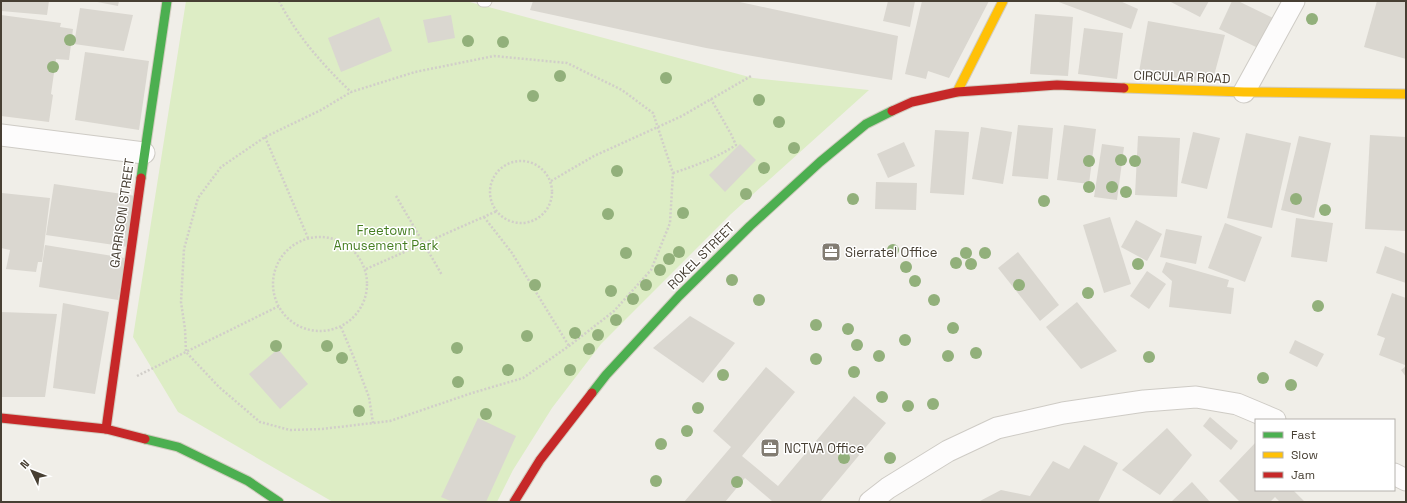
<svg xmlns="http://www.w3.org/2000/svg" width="1407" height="503" font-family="'Space Grotesk',sans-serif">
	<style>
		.green { fill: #ddedc5 }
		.building { fill: #dad7d0 }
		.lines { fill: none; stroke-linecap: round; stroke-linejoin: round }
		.lane-casing { stroke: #cecbc5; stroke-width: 13 }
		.street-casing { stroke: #cecbc5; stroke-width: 23 }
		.fast-casing { stroke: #d2ccbf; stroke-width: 11 }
		.slow-casing { stroke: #d2ccbf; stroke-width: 11 }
		.jam-casing { stroke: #d2ccbf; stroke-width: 11 }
		.path { stroke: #d1cec9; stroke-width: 2.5; stroke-dasharray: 2 2; stroke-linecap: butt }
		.lane { stroke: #fdfcfc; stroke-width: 11 }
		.street { stroke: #fdfcfc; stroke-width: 21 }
		.fast { stroke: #4caf50; stroke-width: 9 }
		.slow { stroke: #ffc107; stroke-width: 9 }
		.jam { stroke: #c62828; stroke-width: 9 }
		.tree { fill: #92b07b }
		.labels { text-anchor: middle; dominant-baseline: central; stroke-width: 3; stroke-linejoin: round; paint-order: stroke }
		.street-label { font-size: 13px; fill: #473f33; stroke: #fff }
		.park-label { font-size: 13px; fill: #457e21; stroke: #fff }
		.poi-label { font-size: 13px; fill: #473f33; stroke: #fff; text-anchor: start }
	</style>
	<rect width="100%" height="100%" fill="#f0eee8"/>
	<polygon class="green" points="186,1 466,1 753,78 869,90 731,214 601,344 552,408 513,470 497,502 333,502 178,412 133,337"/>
	<g class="building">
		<polygon points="1,1 49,1 47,15 1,11"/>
		<polygon points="92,1 119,1 118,6"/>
		<polygon points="533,1 735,1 898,36 892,80 706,48 530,10"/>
		<polygon points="888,1 915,1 910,27 883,21"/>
		<polygon points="922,1 989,1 949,78 928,71 926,79 905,74"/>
		<polygon points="1056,1 1120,1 1138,9 1131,29"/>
		<polygon points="1169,1 1209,1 1200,17"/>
		<polygon points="1232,1 1238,1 1273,18 1258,48 1219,29"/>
		<polygon points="1377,1 1406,1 1406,59 1364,47"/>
		<polygon points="80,8 133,15 124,51 74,44"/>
		<polygon points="1035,14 1073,17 1068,76 1030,74"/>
		<polygon points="1,15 61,23 60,27 73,29 69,60 56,59 51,94 53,95 49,122 1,116"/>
		<polygon points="451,15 455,38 428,43 423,20"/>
		<polygon points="379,17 392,51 341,72 328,38"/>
		<polygon points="1148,21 1225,35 1212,83 1139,72"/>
		<polygon points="1084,28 1123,33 1117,79 1078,74"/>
		<polygon points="85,52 149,61 139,130 75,120"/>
		<polygon points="1018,125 1053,128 1048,179 1012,176"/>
		<polygon points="1064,125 1096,129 1089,184 1057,180"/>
		<polygon points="981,127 1012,132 1003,184 972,179"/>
		<polygon points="935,130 969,132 964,195 930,193"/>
		<polygon points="1193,132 1220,138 1207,189 1181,183"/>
		<polygon points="1246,133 1291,143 1272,228 1227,218"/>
		<polygon points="1370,135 1406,137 1406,231 1365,229"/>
		<polygon points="1138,136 1180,138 1177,197 1135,195"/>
		<polygon points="1299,136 1331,143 1314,218 1281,210"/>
		<polygon points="904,142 915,166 888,178 877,154"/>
		<polygon points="740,144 756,160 725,192 709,175"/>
		<polygon points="1102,144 1124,147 1117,200 1094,197"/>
		<polygon points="876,182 917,183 916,210 875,209"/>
		<polygon points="54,184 136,196 128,247 46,235"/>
		<polygon points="2,193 50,198 42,262 38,262 36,272 6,269 10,250 1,248 1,205"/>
		<polygon points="1110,217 1131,284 1104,293 1083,225"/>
		<polygon points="1296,218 1333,223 1327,262 1291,257"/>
		<polygon points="1136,220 1162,234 1147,261 1121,247"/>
		<polygon points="1225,223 1262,237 1245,282 1208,268"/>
		<polygon points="1166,229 1202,236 1196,264 1160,257"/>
		<polygon points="45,245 125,258 118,300 39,287"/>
		<polygon points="1385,246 1406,254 1406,283 1376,273"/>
		<polygon points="1018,252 1059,305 1040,321 998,268"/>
		<polygon points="1166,262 1229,280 1227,287 1234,288 1231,314 1169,307 1172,281 1162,272"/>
		<polygon points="1147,271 1166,284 1149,309 1130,296"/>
		<polygon points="1392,293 1406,298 1405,365 1379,355 1385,338 1377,335"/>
		<polygon points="1077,302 1117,351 1081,369 1046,327"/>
		<polygon points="63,303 109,312 95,394 53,388"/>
		<polygon points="1,312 57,314 45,397 1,397"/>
		<polygon points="690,316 735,343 703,383 653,348"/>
		<polygon points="1295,340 1324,354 1317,367 1289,353"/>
		<polygon points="278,349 308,384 280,409 249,374"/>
		<polygon points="1406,366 1406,377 1401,370"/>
		<polygon points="766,367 795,392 742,456 778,486 854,396 886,423 820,502 771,502 772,501 745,478 725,502 684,502 731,447 713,431"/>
		<polygon points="1210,417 1238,441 1231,450 1203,426"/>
		<polygon points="478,418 516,436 486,502 453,502 441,497"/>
		<polygon points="1167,428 1192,455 1160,495 1122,470"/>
		<polygon points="1256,442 1256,490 1293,490 1305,502 1280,502 1275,497 1270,502 1240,502 1219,481"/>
		<polygon points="1084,445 1118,463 1098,502 978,502 1001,490 1030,496 1053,461 1069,469"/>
		<polygon points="1192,482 1210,502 1171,502"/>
	</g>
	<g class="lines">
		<defs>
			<polyline id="lane" points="483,1 486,1"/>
			<g id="street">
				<polyline points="1244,92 1294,1"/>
				<polyline points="1,135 144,153"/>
				<polyline points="1394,474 1406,480"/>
				<polyline points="870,502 888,488 948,451 997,428 1063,413 1144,401 1196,397 1237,404 1275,420"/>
			</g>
			<g id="fast">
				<polyline points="141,178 167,1"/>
				<polyline points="592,393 606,375 679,296 750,226 820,162 866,124 892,111"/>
				<polyline points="145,439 178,447 248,481 279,502"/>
			</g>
			<g id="slow">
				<polyline points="1124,88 1244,92 1406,94"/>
				<polyline points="957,92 1003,1"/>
			</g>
			<g id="jam">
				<polyline points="892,111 912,102 957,92 1057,85 1124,88"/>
				<polyline points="1,418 106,429 145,439"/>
				<polyline points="106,429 141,178"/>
				<polyline points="514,502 540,460 592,393"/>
			</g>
		</defs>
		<use href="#lane" class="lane-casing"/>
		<use href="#street" class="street-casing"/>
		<use href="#fast" class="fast-casing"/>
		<use href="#slow" class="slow-casing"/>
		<use href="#jam" class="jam-casing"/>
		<g class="path">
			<path d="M279,1C297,36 323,65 351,92L415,72L494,56L567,63L622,90L653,113L673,173L670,223L651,270L614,311L569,346L523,378L472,393L390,421L322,429L290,430L260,422L219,387L186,352L185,329L181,302L184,249L198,198L221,167L265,137L321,110L351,92"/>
			<polyline points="265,137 308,238"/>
			<circle cx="521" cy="192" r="31"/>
			<path d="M673,173C695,166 716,158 736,145L731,134L711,99"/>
			<polyline points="551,181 594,156 682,116 751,76"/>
			<polyline points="396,196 442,275"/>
			<polyline points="484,217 512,253 569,346"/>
			<circle cx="320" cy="284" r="47"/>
			<polyline points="366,269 497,211"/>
			<polyline points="341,327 354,358 369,397 373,423"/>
			<polyline points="137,376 279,306"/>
		</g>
		<use href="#lane" class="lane"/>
		<use href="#street" class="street"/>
		<use href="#fast" class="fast"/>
		<use href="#slow" class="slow"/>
		<use href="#jam" class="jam"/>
	</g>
	<g class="tree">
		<circle cx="1312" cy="19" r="6"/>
		<circle cx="70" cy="40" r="6"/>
		<circle cx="468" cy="41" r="6"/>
		<circle cx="503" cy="42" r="6"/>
		<circle cx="53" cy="67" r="6"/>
		<circle cx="560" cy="76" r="6"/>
		<circle cx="666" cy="78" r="6"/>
		<circle cx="533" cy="96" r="6"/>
		<circle cx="759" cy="100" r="6"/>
		<circle cx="779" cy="122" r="6"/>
		<circle cx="794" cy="148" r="6"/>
		<circle cx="1121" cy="160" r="6"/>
		<circle cx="1089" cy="161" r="6"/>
		<circle cx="1135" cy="161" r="6"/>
		<circle cx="764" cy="168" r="6"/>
		<circle cx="617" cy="171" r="6"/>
		<circle cx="1089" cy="187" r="6"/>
		<circle cx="1112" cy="187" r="6"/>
		<circle cx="1126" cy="192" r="6"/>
		<circle cx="746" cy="194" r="6"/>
		<circle cx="853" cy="199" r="6"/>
		<circle cx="1296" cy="199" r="6"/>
		<circle cx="1044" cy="201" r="6"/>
		<circle cx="1325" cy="210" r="6"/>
		<circle cx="683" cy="213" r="6"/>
		<circle cx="608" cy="214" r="6"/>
		<circle cx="893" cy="250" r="6"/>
		<circle cx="679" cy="252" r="6"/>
		<circle cx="626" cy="253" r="6"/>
		<circle cx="966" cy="253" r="6"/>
		<circle cx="985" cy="253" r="6"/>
		<circle cx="669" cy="259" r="6"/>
		<circle cx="956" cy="263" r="6"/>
		<circle cx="971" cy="264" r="6"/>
		<circle cx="1138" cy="264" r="6"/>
		<circle cx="906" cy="267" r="6"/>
		<circle cx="660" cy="270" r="6"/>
		<circle cx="732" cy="280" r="6"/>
		<circle cx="915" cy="281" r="6"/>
		<circle cx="535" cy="285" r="6"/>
		<circle cx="646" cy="285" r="6"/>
		<circle cx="1019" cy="285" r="6"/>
		<circle cx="611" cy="291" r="6"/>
		<circle cx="1088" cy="293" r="6"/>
		<circle cx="633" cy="299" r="6"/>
		<circle cx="759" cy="300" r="6"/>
		<circle cx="934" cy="300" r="6"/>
		<circle cx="1318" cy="306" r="6"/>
		<circle cx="616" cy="320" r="6"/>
		<circle cx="816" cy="325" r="6"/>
		<circle cx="953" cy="328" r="6"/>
		<circle cx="848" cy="329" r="6"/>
		<circle cx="575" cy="333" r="6"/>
		<circle cx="598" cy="335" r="6"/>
		<circle cx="527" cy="336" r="6"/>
		<circle cx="905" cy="340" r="6"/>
		<circle cx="857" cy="345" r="6"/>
		<circle cx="276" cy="346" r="6"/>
		<circle cx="327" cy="346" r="6"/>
		<circle cx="457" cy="348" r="6"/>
		<circle cx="589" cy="349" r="6"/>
		<circle cx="976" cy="353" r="6"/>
		<circle cx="879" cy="356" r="6"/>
		<circle cx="948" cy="356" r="6"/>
		<circle cx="1149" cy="357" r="6"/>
		<circle cx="342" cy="358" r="6"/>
		<circle cx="816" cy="359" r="6"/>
		<circle cx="508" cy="370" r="6"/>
		<circle cx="570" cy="370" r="6"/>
		<circle cx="854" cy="372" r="6"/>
		<circle cx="723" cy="375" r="6"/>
		<circle cx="1263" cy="378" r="6"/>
		<circle cx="458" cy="382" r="6"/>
		<circle cx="1291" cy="385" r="6"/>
		<circle cx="882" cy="397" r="6"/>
		<circle cx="933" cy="404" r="6"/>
		<circle cx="908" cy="406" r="6"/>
		<circle cx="698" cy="408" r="6"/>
		<circle cx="359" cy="411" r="6"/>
		<circle cx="486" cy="414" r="6"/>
		<circle cx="687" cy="431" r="6"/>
		<circle cx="661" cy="444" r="6"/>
		<circle cx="844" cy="458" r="6"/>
		<circle cx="890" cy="458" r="6"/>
		<circle cx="656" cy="481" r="6"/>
		<circle cx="737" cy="482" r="6"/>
	</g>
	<defs>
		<symbol id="office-square" viewBox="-11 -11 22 22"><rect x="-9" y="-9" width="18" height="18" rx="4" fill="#827c72" stroke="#fff"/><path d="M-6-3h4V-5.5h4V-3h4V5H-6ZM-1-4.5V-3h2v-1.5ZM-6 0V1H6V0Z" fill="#fff"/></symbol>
	</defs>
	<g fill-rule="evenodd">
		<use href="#office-square" x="820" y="241" width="22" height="22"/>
		<use href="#office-square" x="759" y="437" width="22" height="22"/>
	</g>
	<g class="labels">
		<g class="street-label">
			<text transform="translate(1182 77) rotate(2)">CIRCULAR ROAD</text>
			<text transform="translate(122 213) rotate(-82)">GARRISON STREET</text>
			<text transform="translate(701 256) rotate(-45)">ROKEL STREET</text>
		</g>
		<g class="park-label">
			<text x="386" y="230">Freetown<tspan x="386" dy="15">Amusement Park</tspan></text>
		</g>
		<g class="poi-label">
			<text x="845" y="252">Sierratel Office</text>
			<text x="784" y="448">NCTVA Office</text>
		</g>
	</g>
	<rect width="1407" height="503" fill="none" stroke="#473f33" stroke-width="4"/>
	<rect x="1255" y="419" width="140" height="72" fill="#ffffff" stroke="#b5b2ad"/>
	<rect x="1263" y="432" width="20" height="6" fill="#4caf50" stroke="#b5b2ad"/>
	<text x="1291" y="439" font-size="12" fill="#473f33">Fast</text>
	<rect x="1263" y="452" width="20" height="6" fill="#ffc107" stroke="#b5b2ad"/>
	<text x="1291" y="459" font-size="12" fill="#473f33">Slow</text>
	<rect x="1263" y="472" width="20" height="6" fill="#c62828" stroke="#b5b2ad"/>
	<text x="1291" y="479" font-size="12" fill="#473f33">Jam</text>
	<g transform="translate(32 471) rotate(313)" stroke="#ffffff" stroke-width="3" paint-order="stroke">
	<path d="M0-3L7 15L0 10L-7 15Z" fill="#473f33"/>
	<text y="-6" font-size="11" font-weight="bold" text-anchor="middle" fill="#473f33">N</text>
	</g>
</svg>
